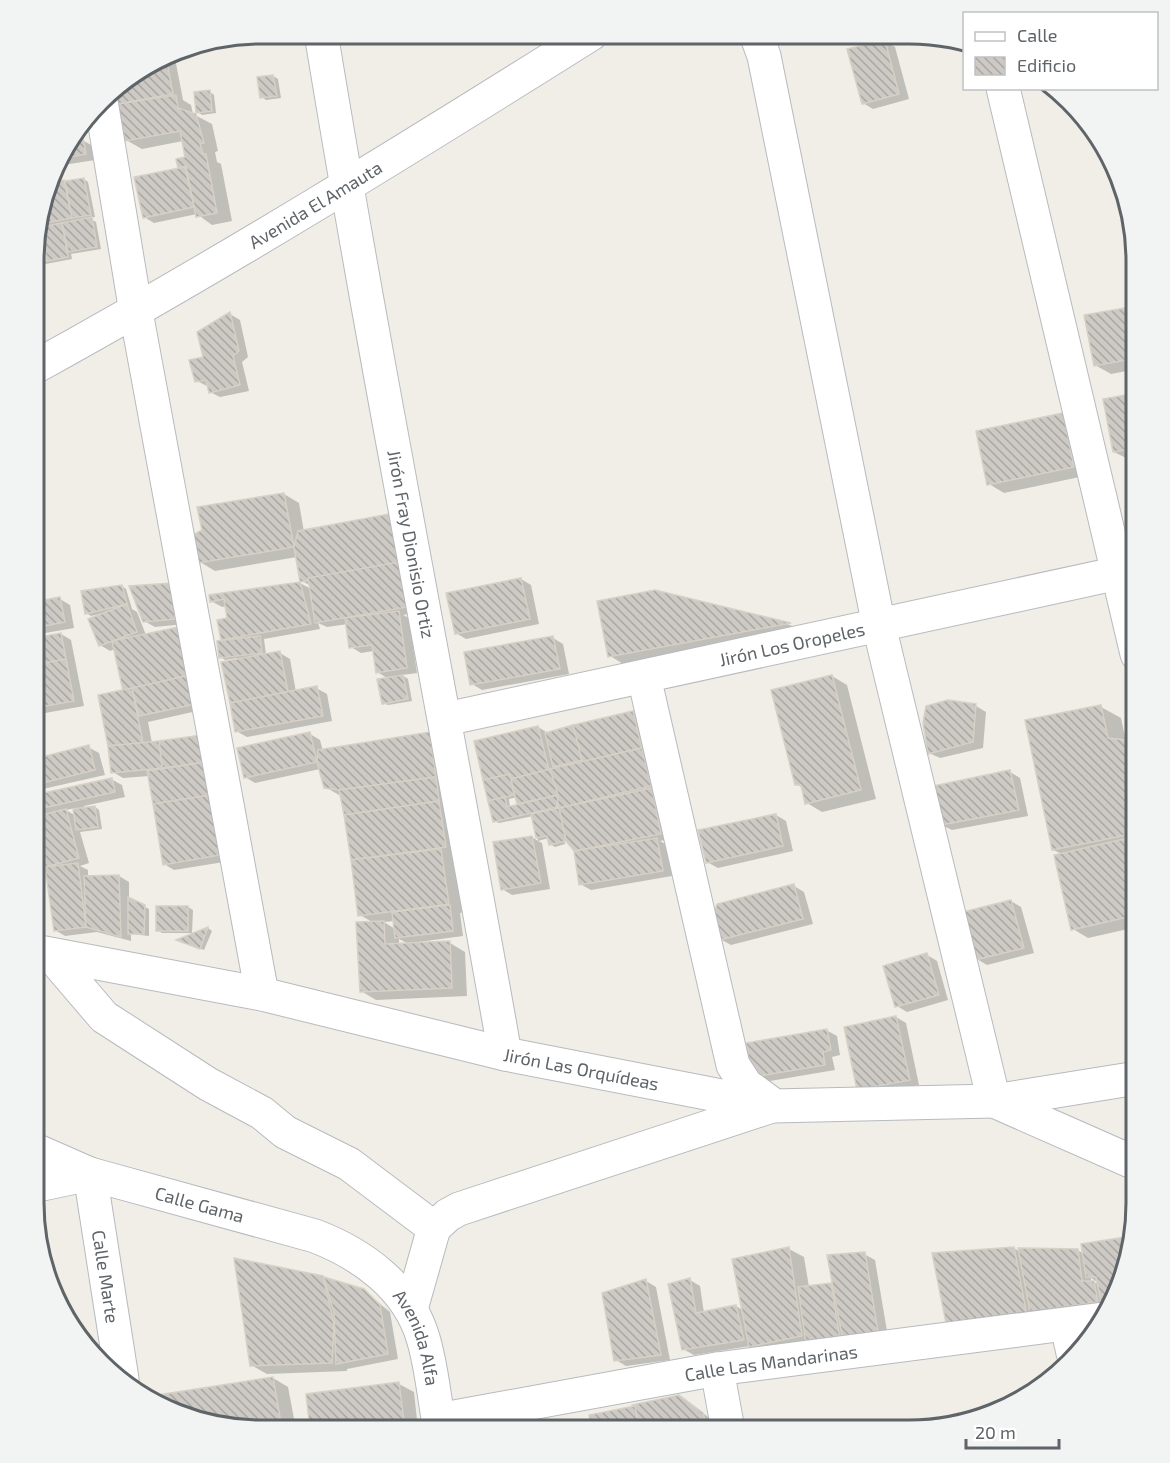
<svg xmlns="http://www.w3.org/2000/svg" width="1170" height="1463" font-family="'Exo 2',sans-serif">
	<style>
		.shadow { fill: #0003; fill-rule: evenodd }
		.building { fill: url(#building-back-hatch); stroke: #d7d0c5; stroke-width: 1.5 }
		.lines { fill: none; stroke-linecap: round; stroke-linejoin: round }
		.minor-casing { stroke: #b7babe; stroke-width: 35 }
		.minor { stroke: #fff; stroke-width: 33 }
		.labels { text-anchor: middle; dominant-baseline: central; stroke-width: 6; stroke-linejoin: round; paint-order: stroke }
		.street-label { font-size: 18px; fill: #5e6468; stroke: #fff }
		.rim { fill: none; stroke: #5e6468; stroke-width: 3 }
	</style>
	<defs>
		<pattern id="building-back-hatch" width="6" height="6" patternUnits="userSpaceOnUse" patternTransform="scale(1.5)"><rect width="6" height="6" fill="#cdc9c4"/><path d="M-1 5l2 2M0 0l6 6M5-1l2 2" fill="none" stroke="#aaa7a3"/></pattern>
	</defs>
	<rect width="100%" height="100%" fill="#f1eee7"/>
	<g class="shadow">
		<polygon points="267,33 268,41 253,44 248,42 247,35"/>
		<polygon points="885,41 895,47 909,99 873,109 863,103"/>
		<polygon points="174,53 183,100 191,105 193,114 212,124 218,151 215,152 217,162 221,164 232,221 212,225 197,214 154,223 144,217 184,169 179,167 186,158 183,141 142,149 126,140 123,105 119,103 116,86"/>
		<polygon points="273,76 278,79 281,98 266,100 262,97"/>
		<polygon points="210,92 214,95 216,113 202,115 198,112"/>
		<polygon points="82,140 93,146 95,160 57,166 67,143"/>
		<polygon points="84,179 88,182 95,217 89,218 96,222 101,249 71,254 72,259 35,266 35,230 51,184"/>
		<polygon points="1137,307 1137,369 1111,374 1095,365"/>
		<polygon points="230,314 240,320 248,357 242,362 249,391 220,397 210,392 209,387 197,381 205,358"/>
		<polygon points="1137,395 1137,459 1130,460 1114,452"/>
		<polygon points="1062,414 1078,423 1089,475 1004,493 989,484"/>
		<polygon points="284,494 299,503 304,532 389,515 404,524 416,613 403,615 409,618 417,673 402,675 408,679 412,701 388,705 383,703 389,679 377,672 374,651 361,653 351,647 348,624 327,627 318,623 320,629 264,639 266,655 280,653 290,659 296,692 316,688 327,694 332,721 247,737 236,731 237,658 225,660 221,657 226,641 222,639 229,619 227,606 222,607 211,601 300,583 311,589 311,586 302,581 297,557 215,571 200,562"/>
		<polygon points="521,579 531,585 539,624 466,639 456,633"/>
		<polygon points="122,586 126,589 132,609 137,612 146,635 206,709 148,722 152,743 202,736 230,861 174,870 164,864 149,776 123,778 113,772 125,692 115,649 110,651 100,645 104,613 91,616 86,613"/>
		<polygon points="182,590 185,624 155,627 144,621"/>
		<polygon points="655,592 790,625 803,632 625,665 610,656"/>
		<polygon points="60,599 70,605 74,628 34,635 34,603"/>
		<polygon points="61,634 71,640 84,706 34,715 34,639"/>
		<polygon points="553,638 563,644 569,674 482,690 472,684"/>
		<polygon points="832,676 847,685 876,799 822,812 807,803 803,788 796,784"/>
		<polygon points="976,706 986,712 983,748 940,758 929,753"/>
		<polygon points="1101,707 1121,718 1126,742 1137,744 1137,927 1088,938 1073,929 1062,854 1053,850"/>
		<path d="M633,713L643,719L670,839L660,841L667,845L672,876L591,890L580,884L575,851L568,844L559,803H556L565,844L555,847L550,844L549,838L538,841L542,843L550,889L512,895L502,889L532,837L538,841L533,816L499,823L494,821L475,742L538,727L548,733ZM517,797L521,805L510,808L509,799Z"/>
		<path d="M430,733L460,855L451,856L456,859L464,912L460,913L463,936L419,942L420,944L450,943L465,952L467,996L376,1000L361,991L374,923L360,915L341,796L325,787L320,769L255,783L245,777L310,734L320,740L323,751ZM394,921L395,929L384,922ZM399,939L409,944L399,945Z"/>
		<polygon points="88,747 99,753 105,775 34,791 34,760"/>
		<polygon points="1010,772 1020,778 1028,816 952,830 942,825"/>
		<path d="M111,779L122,785L125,797L84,806V809L95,807L99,810L102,829L80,832L89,863L80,866L88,870V878L119,876L129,882V899L149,909V936L131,934V941L97,932L65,936L55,930L47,867L34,820L44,816L34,810V797ZM75,808L76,816L66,810Z"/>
		<polygon points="776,815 786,821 793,851 718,868 707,862"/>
		<polygon points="794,886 804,892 813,924 731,945 720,939"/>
		<polygon points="1011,901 1021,907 1034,953 987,965 977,959"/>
		<polygon points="188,907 193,910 192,933 162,933 157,930"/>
		<polygon points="208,928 212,931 204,950 179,940"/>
		<polygon points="927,955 937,961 948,1000 907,1012 897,1006"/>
		<polygon points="896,1017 906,1023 919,1085 869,1095 845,1028"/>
		<polygon points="826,1030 837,1036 840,1055 832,1057 835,1070 770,1081 760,1075"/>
		<path d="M1014,1248L1020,1252L1077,1250L1125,1276L1110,1306L964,1336ZM1091,1278L1099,1283H1091Z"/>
		<polygon points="789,1249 804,1257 809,1287 830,1284 834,1286 864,1254 875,1260 888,1337 766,1355 750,1346 694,1355 683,1349 690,1280 700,1286 704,1313 736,1306 744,1311"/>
		<polygon points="322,1278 363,1290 390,1312 398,1359 347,1369 347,1371 267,1374 251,1365"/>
		<polygon points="646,1281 656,1287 670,1360 626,1366 616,1360"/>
		<polygon points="273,1378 288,1387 296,1429 242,1429 187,1418 147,1398"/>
		<polygon points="399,1384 414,1392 418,1429 312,1429 308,1395"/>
		<polygon points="679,1396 718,1424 720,1430 594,1430"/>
	</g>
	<g class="building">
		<polygon points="263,33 264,39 247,43 246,35"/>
		<polygon points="885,40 899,94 862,104 847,49"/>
		<polygon points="166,57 173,94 117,104 114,87"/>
		<polygon points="273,75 277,96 260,98 257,77"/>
		<polygon points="210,90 212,111 196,113 194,92"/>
		<polygon points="176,95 178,108 196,114 204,143 200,144 203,154 206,154 217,213 196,217 186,166 178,168 176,159 185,157 180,131 125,141 118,104"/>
		<polygon points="83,138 86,154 59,159 68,141"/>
		<polygon points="185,167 194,207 143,218 134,177"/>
		<polygon points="84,178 91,215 72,218 65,181"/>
		<polygon points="64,180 72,218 40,224 39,218 51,182"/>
		<polygon points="92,217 97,247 68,252 62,223"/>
		<polygon points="62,223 68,257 47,261 41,227"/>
		<polygon points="40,227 46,261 35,264 35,230"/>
		<polygon points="1137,306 1137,358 1094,366 1084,315"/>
		<polygon points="230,312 239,351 233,356 240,385 209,393 206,380 195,382 189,360 203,357 197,332"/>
		<polygon points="1137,393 1137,448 1113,452 1103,399"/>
		<polygon points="1063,413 1074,467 987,485 976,431"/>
		<polygon points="284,493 294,547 198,563 193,535 202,530 197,507"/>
		<polygon points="389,514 399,562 300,582 294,547 298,531"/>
		<polygon points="399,562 407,607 315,623 308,578"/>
		<polygon points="521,578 530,619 455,634 446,593"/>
		<polygon points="300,582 311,624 221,640 217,620 227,618 224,599 210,602 209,595"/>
		<polygon points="172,583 175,619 143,622 129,586"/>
		<polygon points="122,585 127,604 85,614 81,591"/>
		<polygon points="655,590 791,623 608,657 597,601"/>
		<polygon points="60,597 65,622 34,628 34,602"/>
		<polygon points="127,604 137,632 99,646 88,619"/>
		<polygon points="399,611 407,668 376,673 372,645 349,648 345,618"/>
		<polygon points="179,627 190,675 123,691 112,641"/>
		<polygon points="61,633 66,659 34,665 34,638"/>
		<polygon points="260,636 262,653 219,658 217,641"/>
		<polygon points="553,636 560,669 470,685 464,652"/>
		<polygon points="280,651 288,692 230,703 221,662"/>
		<polygon points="66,659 74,701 34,708 34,665"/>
		<polygon points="190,675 196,704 139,716 132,688"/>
		<polygon points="403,675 408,699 382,704 377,679"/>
		<polygon points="832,675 861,790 805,804 801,785 795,785 771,690"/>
		<polygon points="317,686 323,716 235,732 230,703"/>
		<polygon points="132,688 143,743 108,746 98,695"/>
		<polygon points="948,700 976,704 973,742 928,754 923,723 926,706"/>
		<polygon points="1101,705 1108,738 1135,741 1137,746 1137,833 1052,850 1025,720"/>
		<polygon points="633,711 642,748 582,762 573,725"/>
		<polygon points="573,725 582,760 553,767 545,733"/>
		<polygon points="538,726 549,770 511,779 510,774 483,780 474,741"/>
		<polygon points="310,732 317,762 244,778 237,748"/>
		<polygon points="430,732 436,777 339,790 324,788 317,762 318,750"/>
		<polygon points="202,735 206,762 162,768 159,741"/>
		<polygon points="159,741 162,768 111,773 108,746"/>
		<polygon points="89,745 95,770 34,785 34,759"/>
		<polygon points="642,748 651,786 559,808 550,769"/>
		<polygon points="206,762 210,795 153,804 147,771"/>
		<polygon points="550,769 558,795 517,804 511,779"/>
		<polygon points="1010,770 1019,810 941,825 933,786"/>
		<polygon points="510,774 514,795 488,801 483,780"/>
		<polygon points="436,777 439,801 344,815 339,790"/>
		<polygon points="112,778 115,792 34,810 34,795"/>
		<polygon points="652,788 661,834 574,851 566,841 559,808"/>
		<polygon points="210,795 220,855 163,865 153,804"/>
		<polygon points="558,795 557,807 493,822 488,801 505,797 507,807"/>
		<polygon points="439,801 446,847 351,860 344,815"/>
		<polygon points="95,806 98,827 76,830 73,809"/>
		<polygon points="559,808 566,841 549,845 547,836 536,838 531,814"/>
		<polygon points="66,809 79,858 45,867 34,817"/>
		<polygon points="776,814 783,846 706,863 698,830"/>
		<polygon points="532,836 541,883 501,890 493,842"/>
		<polygon points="1137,836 1137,915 1071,930 1054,855"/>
		<polygon points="657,838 663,871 579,885 574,851"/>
		<polygon points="441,849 449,904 358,916 351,860"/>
		<polygon points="78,863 86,927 54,931 45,867"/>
		<polygon points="119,875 121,937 86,927 84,876"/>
		<polygon points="794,884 803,919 719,940 713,917 717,904"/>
		<polygon points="128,897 145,905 144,934 128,934"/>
		<polygon points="1011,900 1024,948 975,960 963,912"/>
		<polygon points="450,905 453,931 395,938 392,912"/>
		<rect x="156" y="906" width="32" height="25"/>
		<polygon points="384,921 385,944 450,941 452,988 360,992 356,922"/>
		<polygon points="208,927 200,949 176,940"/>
		<polygon points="927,953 939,995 895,1007 883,966"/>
		<polygon points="896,1016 910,1080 857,1090 844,1027"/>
		<polygon points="827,1029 831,1050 823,1052 825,1065 759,1076 750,1065 746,1043"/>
		<polygon points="1133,1236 1125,1276 1113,1300 1101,1302 1096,1277 1086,1277 1081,1244"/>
		<polygon points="789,1247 802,1336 749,1347 732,1259"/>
		<polygon points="1014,1247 1027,1316 947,1328 932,1253"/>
		<polygon points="1018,1248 1078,1249 1082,1281 1094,1281 1098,1302 1030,1312"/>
		<polygon points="865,1252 878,1332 843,1341 827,1255"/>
		<polygon points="234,1258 323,1276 334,1325 332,1363 250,1366"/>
		<polygon points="324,1277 364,1289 380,1305 388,1354 336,1364 334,1313"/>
		<polygon points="690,1278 696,1313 736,1305 744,1340 682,1350 668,1284"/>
		<polygon points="646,1279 661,1355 614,1361 602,1293"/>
		<polygon points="831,1283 840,1339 806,1344 798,1287"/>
		<polygon points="273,1377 282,1429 251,1429 250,1418 213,1423 187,1418 145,1397"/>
		<polygon points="399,1382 405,1429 310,1429 306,1394"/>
		<polygon points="679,1395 703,1413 707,1430 639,1430 632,1405"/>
		<polygon points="635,1406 640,1430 592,1430 589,1415"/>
	</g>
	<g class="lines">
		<defs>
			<g id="minor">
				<path id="s1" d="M321,33C377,374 445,714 505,1054"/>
				<polyline points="756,34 764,56 879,626 994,1101 1137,1164"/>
				<polyline points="1003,88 1137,654"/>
				<polyline points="101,101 136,312 262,994"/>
				<path id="s2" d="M35,367C224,263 408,149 591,34"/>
				<polyline points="644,677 733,1065 746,1085 772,1104"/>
				<path id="s3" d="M446,719L1137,569"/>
				<path id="s4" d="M34,951L262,994L505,1054L773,1106L994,1101L1137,1078"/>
				<polyline points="51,955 104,1017 208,1084 262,1113 285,1132 349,1164 434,1228 411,1309"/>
				<path id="s5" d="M33,1149L90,1174L315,1236C362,1254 408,1287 423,1338C432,1367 434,1399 440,1429"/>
				<path id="s6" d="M33,1186L90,1174L122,1379"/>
				<polyline points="434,1228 448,1215 459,1209 769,1107"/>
				<polyline points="1067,1326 1073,1353"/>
				<polyline points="717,1369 728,1430"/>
				<path id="s7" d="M438,1420L717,1369L1103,1319"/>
			</g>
		</defs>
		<use href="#minor" class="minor-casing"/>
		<use href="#minor" class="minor"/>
	</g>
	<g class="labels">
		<g class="street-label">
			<text stroke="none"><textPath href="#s2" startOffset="324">Avenida El Amauta</textPath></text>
			<text stroke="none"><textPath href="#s1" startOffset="519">Jirón Fray Dionisio Ortiz</textPath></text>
			<text stroke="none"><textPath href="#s3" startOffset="354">Jirón Los Oropeles</textPath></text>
			<text stroke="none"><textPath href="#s4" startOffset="560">Jirón Las Orquídeas</textPath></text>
			<text stroke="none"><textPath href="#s5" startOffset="176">Calle Gama</textPath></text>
			<text stroke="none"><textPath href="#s6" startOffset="162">Calle Marte</textPath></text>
			<text stroke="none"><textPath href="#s5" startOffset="447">Avenida Alfa</textPath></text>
			<text stroke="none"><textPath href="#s7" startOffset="338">Calle Las Mandarinas</textPath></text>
		</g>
	</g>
	<path d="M0 0H1170V1463H0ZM261 44H909A217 217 0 0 1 1126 261V1203A217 217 0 0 1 909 1420H261A217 217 0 0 1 44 1203V261A217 217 0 0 1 261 44Z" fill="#f2f3f3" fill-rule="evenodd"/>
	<path class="rim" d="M261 44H909A217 217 0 0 1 1126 261V1203A217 217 0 0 1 909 1420H261A217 217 0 0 1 44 1203V261A217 217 0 0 1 261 44Z"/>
	<rect x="963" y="12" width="195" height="78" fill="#ffffff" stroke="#bfc1c3" stroke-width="1.5"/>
	<rect x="975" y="32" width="30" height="9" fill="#ffffff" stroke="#bfc1c3" stroke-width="1.5"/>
	<text x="1017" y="42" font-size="18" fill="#5e6468">Calle</text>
	<rect x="975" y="57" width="30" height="18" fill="url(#building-back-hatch)" stroke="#bfc1c3" stroke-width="1.5"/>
	<text x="1017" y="72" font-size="18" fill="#5e6468">Edificio</text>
	<path d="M966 1439v9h93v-9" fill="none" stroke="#5e6468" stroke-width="3"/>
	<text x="975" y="1439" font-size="18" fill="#5e6468" stroke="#ffffff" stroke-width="4.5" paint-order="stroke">20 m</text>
</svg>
